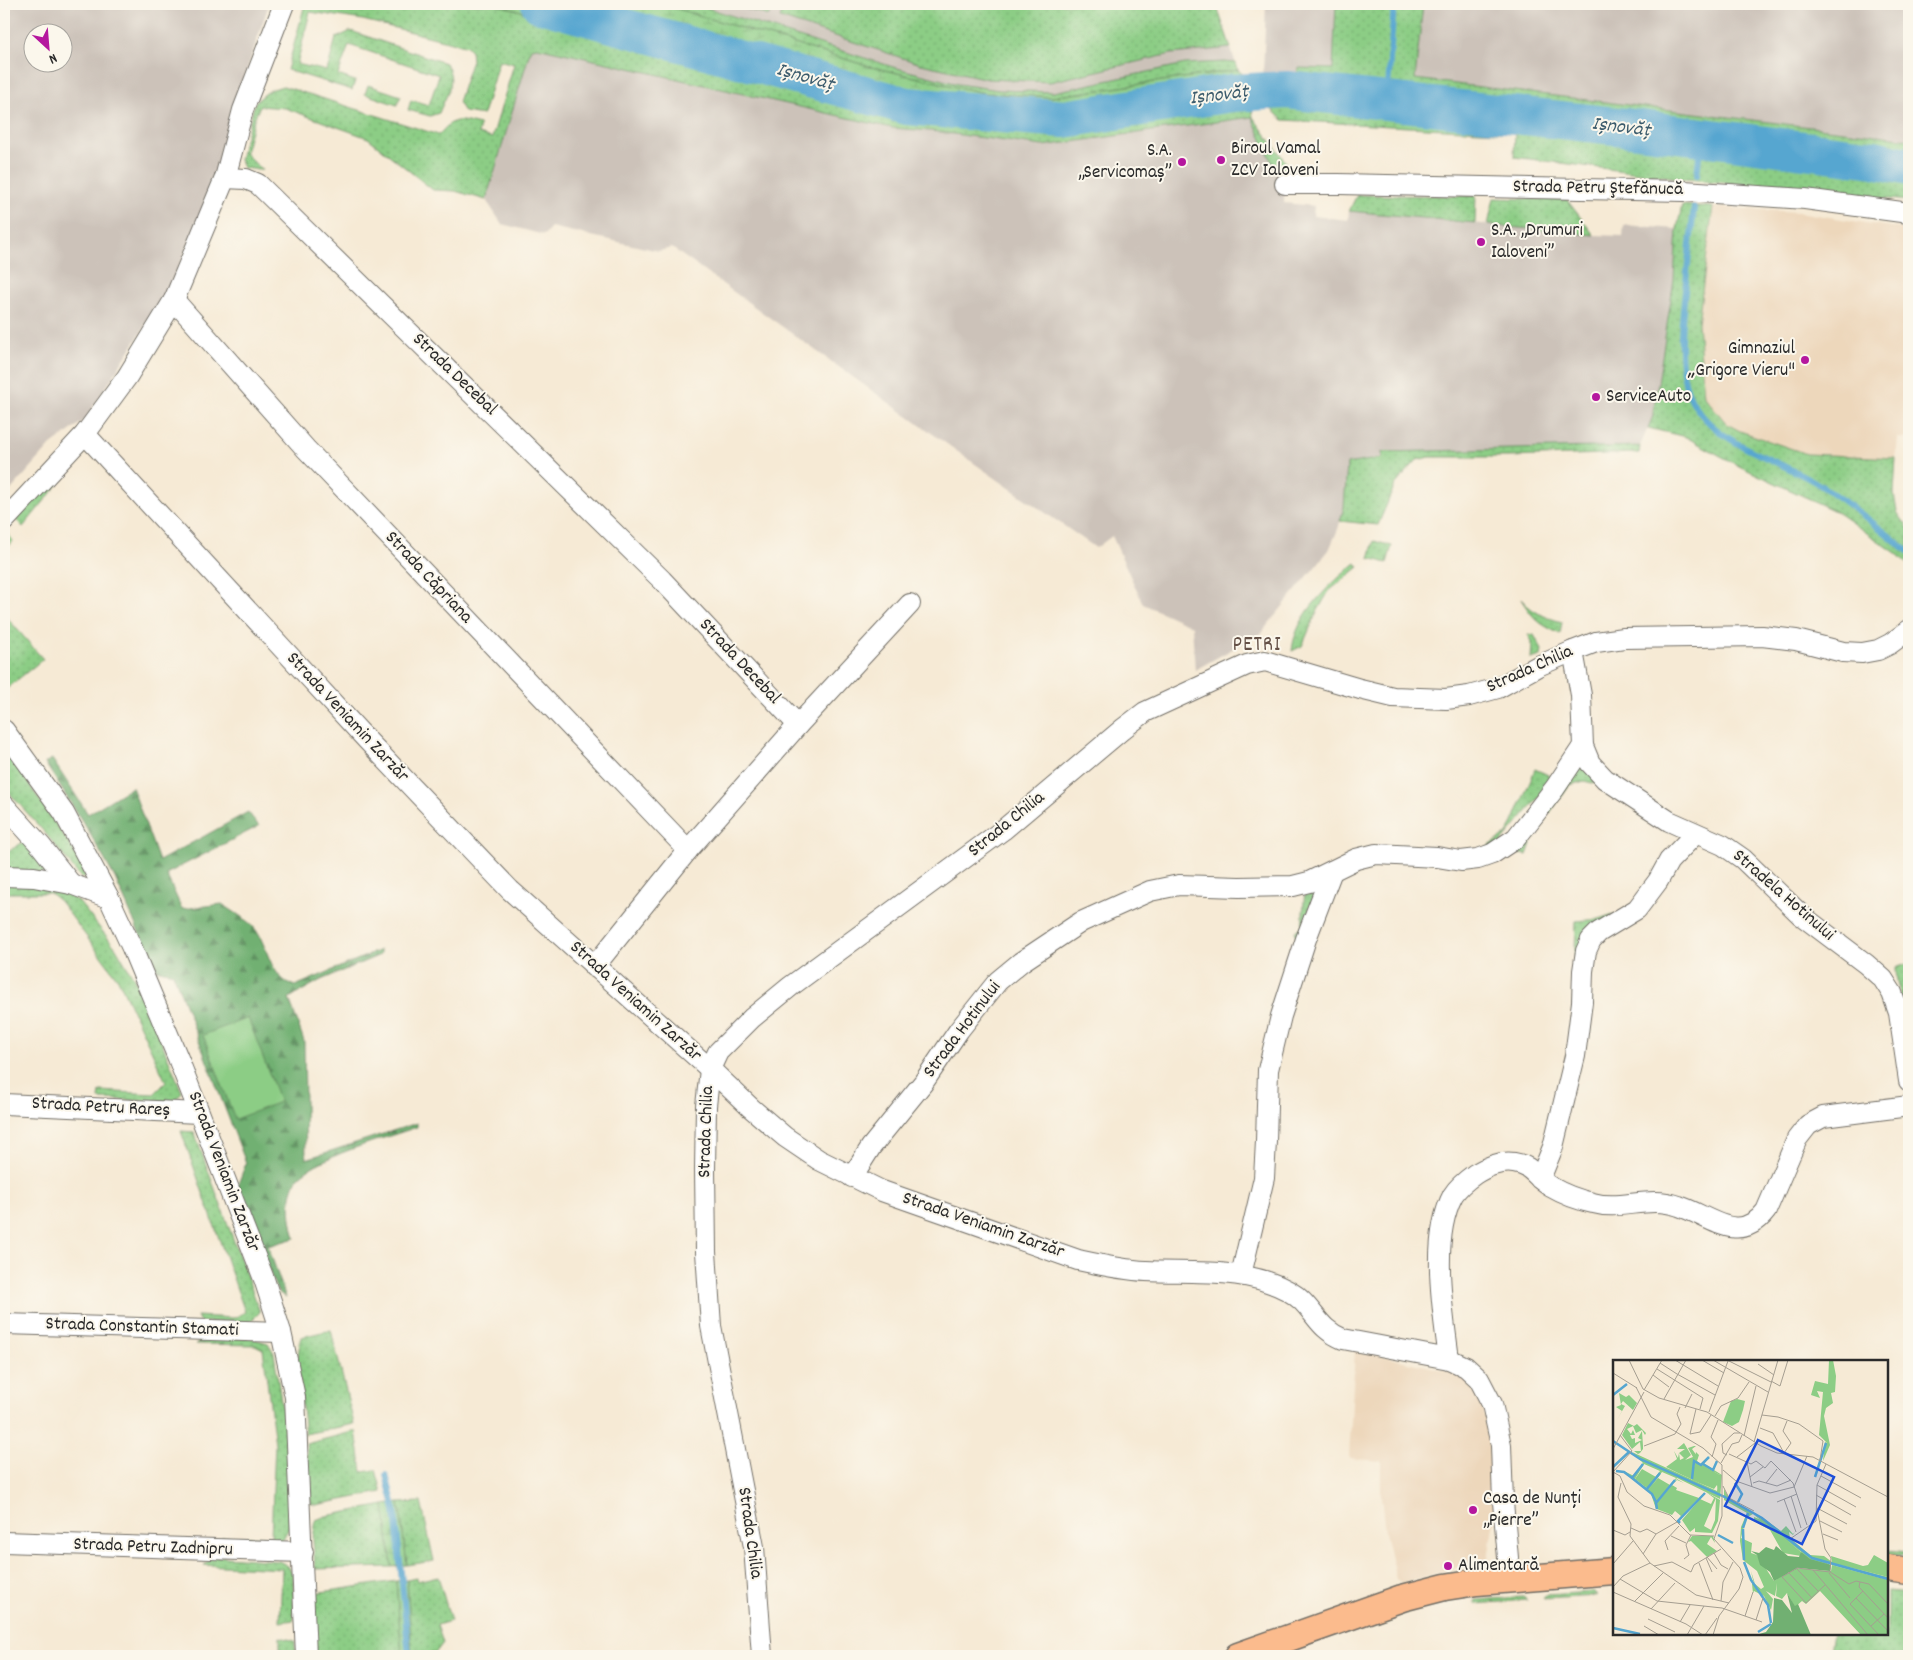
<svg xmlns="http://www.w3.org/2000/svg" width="1913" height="1660" font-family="Dekko,sans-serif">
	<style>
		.built { fill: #edd7bb }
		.industrial { fill: #ccc2b9; fill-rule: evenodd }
		.green { fill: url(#green-dots); stroke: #5c7c58 }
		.forest { fill: url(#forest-firs); stroke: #4e6e4e }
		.wetland { fill: url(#wetland-marsh); stroke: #5c7c58 }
		.pitch { fill: #8ccd85; stroke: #5c7c58 }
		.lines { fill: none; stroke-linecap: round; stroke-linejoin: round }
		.stream { stroke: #56a6d0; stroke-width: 6 }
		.river { stroke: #56a6d0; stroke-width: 38 }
		.minor-casing { stroke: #726e66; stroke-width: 22 }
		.major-casing { stroke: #726e66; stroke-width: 29 }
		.minor { stroke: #fff; stroke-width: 20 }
		.major { stroke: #fbbb8d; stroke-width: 26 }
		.poi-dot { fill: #b5179e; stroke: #fbf7ec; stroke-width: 2 }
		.labels { text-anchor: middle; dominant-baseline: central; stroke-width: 4; stroke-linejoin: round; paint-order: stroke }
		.poi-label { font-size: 19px; fill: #2b2b2b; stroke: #fbf7ec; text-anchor: start }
		.street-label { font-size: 19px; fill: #2b2b2b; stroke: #fbf7ec }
		.water-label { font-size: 20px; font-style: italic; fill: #3c5c6d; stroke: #fbf7ec }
		.quarter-label { font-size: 21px; letter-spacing: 1px; fill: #655147; stroke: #fbf7ec }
		.inset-river { fill: none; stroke: #56a6d0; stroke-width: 2.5 }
		.inset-road { fill: none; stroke: #a59e91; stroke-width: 1 }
		.view { fill: #1d4ed8; fill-opacity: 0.15; stroke: #1d4ed8; stroke-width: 2.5 }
		.inset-edge { fill: none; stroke: #2b2b2b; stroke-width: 2.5 }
	</style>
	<defs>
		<pattern id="green-dots" width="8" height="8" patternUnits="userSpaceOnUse" patternTransform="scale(1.25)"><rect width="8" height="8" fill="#8ccd85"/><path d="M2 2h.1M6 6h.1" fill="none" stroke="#79b073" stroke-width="1.8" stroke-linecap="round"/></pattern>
		<pattern id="forest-firs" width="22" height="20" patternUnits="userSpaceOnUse" patternTransform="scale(1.25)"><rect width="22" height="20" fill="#71b072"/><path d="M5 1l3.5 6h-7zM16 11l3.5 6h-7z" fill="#5d8f5e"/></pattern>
		<pattern id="wetland-marsh" width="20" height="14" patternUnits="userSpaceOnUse" patternTransform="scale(1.25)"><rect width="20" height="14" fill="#8ccd85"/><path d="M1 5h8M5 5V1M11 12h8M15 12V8" fill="none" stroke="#79b073"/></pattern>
	</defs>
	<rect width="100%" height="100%" fill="#fbf7ec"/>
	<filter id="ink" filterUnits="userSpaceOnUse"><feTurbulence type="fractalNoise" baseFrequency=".02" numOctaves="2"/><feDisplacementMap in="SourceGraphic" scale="10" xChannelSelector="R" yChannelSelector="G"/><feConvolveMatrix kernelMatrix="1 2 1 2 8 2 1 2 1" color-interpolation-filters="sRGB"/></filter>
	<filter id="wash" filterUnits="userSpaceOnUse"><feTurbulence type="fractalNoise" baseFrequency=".0096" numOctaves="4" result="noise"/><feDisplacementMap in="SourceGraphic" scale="20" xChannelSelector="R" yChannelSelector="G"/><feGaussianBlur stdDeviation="1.12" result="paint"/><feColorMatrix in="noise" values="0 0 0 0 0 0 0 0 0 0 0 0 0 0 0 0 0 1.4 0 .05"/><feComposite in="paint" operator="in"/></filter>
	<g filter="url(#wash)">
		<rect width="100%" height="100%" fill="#f6ead5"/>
		<g class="built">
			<polygon points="1713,207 1798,212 1909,230 1909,439 1898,438 1896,458 1807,454 1740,431 1727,424 1704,396 1698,323"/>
			<polygon points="1355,1350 1448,1371 1468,1379 1479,1396 1491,1434 1495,1514 1488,1559 1402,1583 1396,1579 1385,1532 1381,1496 1381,1461 1349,1458"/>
		</g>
		<g class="industrial">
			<path d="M4,4H269L237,99L207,204L167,292L85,420L51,445L10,491L4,493ZM32,32H62V62H32Z"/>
			<polygon points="661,4 1216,4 1238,70 1052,97 984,93"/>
			<polygon points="1266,4 1336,4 1333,69 1299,68 1298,74 1263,73"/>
			<polygon points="1423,4 1909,4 1909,139 1415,79"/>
			<polygon points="531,47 537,47 892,128 931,131 1043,145 1253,117 1275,169 1285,170 1284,203 1314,206 1313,216 1348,220 1349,211 1594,235 1623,236 1624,225 1677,229 1674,279 1653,416 1640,446 1383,452 1382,457 1347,464 1344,507 1338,529 1329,550 1261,633 1195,670 1192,626 1143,604 1112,536 1096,548 968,459 672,248 659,251 551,227 544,235 502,224 486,200"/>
		</g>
		<g class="green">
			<path d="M305,4H495L713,62L900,114L1056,130L1251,101L1253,117L1291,169H1275L1252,117L1043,146L931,131L892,128L537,47L531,48L486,200L455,191L433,190L368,138L285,108L260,106L254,119L245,153L262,170L243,168L240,159L255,102L270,90L283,86L439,135C454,116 458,120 480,125L478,134L492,138L514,64L499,60L483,115L464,112L458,102L472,60L471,51L467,46L363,20L310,12L297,64L327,71L336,38L351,31L445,63C458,80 446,95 439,113L430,116L408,110L411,100L429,105L439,75L349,45L338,75L355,81L352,90L287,70Z"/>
			<polygon points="661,4 695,4 893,67 958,84 999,90 1054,92 1185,64 1224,62 1236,63 1238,70 1052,97 984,93 871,67"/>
			<polygon points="730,4 774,4 769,16"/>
			<polygon points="785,4 1216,4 1231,48 1171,54 1050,82 988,79 921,64 780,18"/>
			<polygon points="1336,4 1423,4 1415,79 1909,139 1909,201 1686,179 1514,157 1515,133 1283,120 1267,105 1263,73 1298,74 1298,68 1333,69"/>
			<polygon points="368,85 401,96 397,105 365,94"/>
			<polygon points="1357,195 1476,196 1475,223 1349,211"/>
			<polygon points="1494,198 1567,200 1594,235 1488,225"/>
			<polygon points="1682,205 1713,207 1698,323 1704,396 1727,424 1740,431 1807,454 1896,458 1894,494 1897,512 1909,529 1909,565 1896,553 1835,511 1741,467 1686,437 1648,428 1653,416 1674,279 1677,229"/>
			<polygon points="1640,446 1639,453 1508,457 1430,457 1417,460 1395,485 1378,525 1340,521 1344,507 1347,464 1382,458 1382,452"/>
			<polygon points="78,452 83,454 23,527 15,519"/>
			<polygon points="4,529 13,541 4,552"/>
			<polygon points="1374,541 1392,546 1387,563 1369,558"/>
			<path d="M1356,563L1359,567L1329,591L1317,612L1302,646L1292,651C1295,615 1330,584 1356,563Z"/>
			<path d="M1521,599C1533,613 1545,617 1562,622L1560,634C1538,623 1534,620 1521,599Z"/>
			<polygon points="4,614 43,659 5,690 6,695 4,694"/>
			<polygon points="1528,634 1534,635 1542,650 1541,656 1531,659 1532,642"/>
			<polygon points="4,747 82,863 86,877 81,878 46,834 4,787"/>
			<polygon points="1582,759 1601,785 1584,781 1570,785 1549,814 1547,810"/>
			<polygon points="1535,769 1555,778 1500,844 1486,848 1506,835 1511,827"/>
			<polygon points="1541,817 1546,820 1532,841 1527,855 1514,853 1495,859"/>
			<polygon points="25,841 42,860 48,874 4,869 4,854"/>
			<polygon points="4,883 52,887 78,901 116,948 139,987 182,1092 175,1100 157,1101 99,1099 100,1091 154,1094 166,1082 118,979 60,901 50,893 4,893"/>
			<polygon points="1305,889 1313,890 1316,893 1297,941 1295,931 1302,926"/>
			<polygon points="1615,914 1591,931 1573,1013 1576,921 1599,919"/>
			<polygon points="1909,963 1908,1020 1897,982 1896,968"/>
			<polygon points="181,1131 194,1132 260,1312 250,1322 200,1322 197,1316 234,1318 245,1312"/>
			<polygon points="331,1330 354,1424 305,1434 297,1361 301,1337"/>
			<polygon points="206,1337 251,1338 268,1343 274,1353 284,1422 290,1496 289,1527 283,1539 275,1544 226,1543 222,1537 271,1537 275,1444 263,1349 255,1345 196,1344"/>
			<polygon points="356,1431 362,1472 376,1470 382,1492 316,1505 311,1504 306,1444"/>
			<polygon points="421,1502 434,1561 407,1565 399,1503"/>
			<polygon points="384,1505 392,1567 315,1569 313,1538 316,1520 326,1516"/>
			<polygon points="1887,1551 1909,1553 1909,1557 1887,1555"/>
			<polygon points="213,1556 279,1561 288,1566 293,1574 294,1620 280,1622 282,1569 204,1565"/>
			<polygon points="438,1576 451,1621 437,1625 443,1643 433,1656 412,1656 407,1580 416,1578 417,1581"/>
			<polygon points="396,1581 402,1656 315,1656 314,1593"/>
			<polygon points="1593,1592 1597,1596 1543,1599 1546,1595"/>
			<polygon points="1887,1592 1909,1594 1909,1656 1829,1656 1833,1634 1887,1634"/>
			<polygon points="1447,1597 1448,1600 1374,1622 1383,1615"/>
			<polygon points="1523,1597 1527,1600 1475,1604 1475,1600"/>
			<polygon points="280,1637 295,1641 295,1656 280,1656"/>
		</g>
		<path class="forest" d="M52,759L88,814L132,787L159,861L248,812L259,826L166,874L182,909L222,904C231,910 250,921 256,930C269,949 270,978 295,986L380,950V955L321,980L289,998L304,1041L306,1159L417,1123V1127C392,1136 306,1160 296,1181C287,1199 290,1219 295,1238L268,1246L286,1298L277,1291L237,1187L246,1163L173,973L155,969L115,878L86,827L45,763Z"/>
		<g class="wetland">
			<polygon points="495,4 661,4 871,67 984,93 1052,97 1238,70 1246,77 1251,101 1056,130 900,114 713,62"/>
			<polygon points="399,1503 407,1565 392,1567 384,1505"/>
			<polygon points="407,1580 412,1656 402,1656 396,1581"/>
		</g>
		<polygon class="pitch" points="248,1018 280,1102 235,1119 203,1035"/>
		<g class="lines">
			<g class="stream">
				<polyline points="1387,102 1394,4"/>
				<polyline points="1697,175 1701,137"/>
				<path d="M1694,208C1691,236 1688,264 1685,291C1682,321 1678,349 1684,378C1696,440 1768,454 1815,482C1849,503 1879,527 1909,552"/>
				<polyline points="386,1475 395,1510 409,1656"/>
			</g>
			<polyline class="river" points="540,4 907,106 1064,119 1232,93 1287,90 1624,127 1874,159 1909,167"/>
		</g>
	</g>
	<g filter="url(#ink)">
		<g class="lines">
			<defs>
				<g id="minor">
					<polyline points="225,178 246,179 258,184 662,580 798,725"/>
					<polyline points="1285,184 1338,184 1684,191 1805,199 1909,213"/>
					<polyline points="174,300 306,449 688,850"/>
					<path d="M85,434L367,740L510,890L710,1069L751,1108L785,1137L819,1160L882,1191L1078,1260C1101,1265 1123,1270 1146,1271C1186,1273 1230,1269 1268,1282C1280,1286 1293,1292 1302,1301C1317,1316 1321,1330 1343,1339L1449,1359C1443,1312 1430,1238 1453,1195C1458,1187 1468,1179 1475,1174C1487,1167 1499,1161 1514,1163C1534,1166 1535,1178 1551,1187C1563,1194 1579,1200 1593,1203C1621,1211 1648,1195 1679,1206C1710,1216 1739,1246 1766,1211L1797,1139L1808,1125L1823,1117L1909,1106"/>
					<polyline points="4,521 85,434 127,377 174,300 225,178 243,110 284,4"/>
					<polyline points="1573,651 1581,695 1583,746 1590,763 1605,779 1669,821 1723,845 1743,859 1801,915 1866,964 1883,979 1892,993 1899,1013 1909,1081"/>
					<polyline points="4,730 64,813 109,898 132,948 178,1058 264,1279 281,1332 295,1397 306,1656"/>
					<polyline points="4,805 41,846 71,884"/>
					<polyline points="4,876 34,877 71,884 109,898"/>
					<polyline points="594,967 688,850 798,725 910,604"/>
					<polyline points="4,1104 199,1113"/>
					<polyline points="852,1177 871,1147 923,1083 959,1030 998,981 1021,962 1081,922 1150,891 1179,885 1239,887 1293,886 1309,882 1356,859 1376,854 1437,857 1461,861 1478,859 1492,854 1516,838 1555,788 1583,746"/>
					<polyline points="1540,1179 1553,1147 1575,1056 1582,1002 1583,971 1586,951 1591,940 1599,932 1637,909 1658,881 1669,861 1695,834"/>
					<polyline points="1241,1275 1264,1178 1266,1141 1268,1070 1281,1016 1306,939 1332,871"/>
					<polyline points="4,1324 281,1332"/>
					<polyline points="1449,1359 1466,1367 1479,1379 1492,1404 1501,1445 1503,1502 1510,1580"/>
					<polyline points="4,1542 303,1552"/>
					<polyline points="762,1656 754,1547 711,1326 706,1252 705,1169 706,1106 710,1069 718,1052 752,1018 791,986 1003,830 1124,728 1145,712 1247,665 1265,661 1360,689 1393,697 1446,699 1469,696 1498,688 1538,666 1573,651 1596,642 1624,638 1762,636 1796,640 1843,652 1862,653 1878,650 1890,644 1909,630"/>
				</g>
				<g id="major">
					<polyline points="1887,1568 1909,1571"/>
					<polyline points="1238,1656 1402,1598 1445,1587 1477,1582 1614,1571"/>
				</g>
			</defs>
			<use href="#minor" class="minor-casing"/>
			<use href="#major" class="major-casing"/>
			<use href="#minor" class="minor"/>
			<use href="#major" class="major"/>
		</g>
	</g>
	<g class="poi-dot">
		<circle cx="1221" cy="160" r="5"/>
		<circle cx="1182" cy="162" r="5"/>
		<circle cx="1481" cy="242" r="5"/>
		<circle cx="1805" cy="360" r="5"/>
		<circle cx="1596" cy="397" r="5"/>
		<circle cx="1473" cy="1510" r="5"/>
		<circle cx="1448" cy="1566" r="5"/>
	</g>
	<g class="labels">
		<g class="poi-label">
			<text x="1231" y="149">Biroul Vamal<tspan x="1231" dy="22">ZCV Ialoveni</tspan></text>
			<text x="1172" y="151" text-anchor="end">S.A.<tspan x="1172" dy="22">„Servicomaș”</tspan></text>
			<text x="1491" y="231">S.A. „Drumuri<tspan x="1491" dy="22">Ialoveni”</tspan></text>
			<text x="1795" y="349" text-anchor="end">Gimnaziul<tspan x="1795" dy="22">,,Grigore Vieru"</tspan></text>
			<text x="1606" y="397">ServiceAuto</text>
			<text x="1483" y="1499">Casa de Nunți<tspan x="1483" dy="22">„Pierre”</tspan></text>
			<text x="1458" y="1566">Alimentară</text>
		</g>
		<g class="street-label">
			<text transform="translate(1598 189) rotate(1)">Strada Petru Ştefănucă</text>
			<text transform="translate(454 375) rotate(44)">Strada Decebal</text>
			<text transform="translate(428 578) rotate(47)">Strada Căpriana</text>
			<text transform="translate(739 662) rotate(47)">Strada Decebal</text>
			<text transform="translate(1530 670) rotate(-24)">Strada Chilia</text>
			<text transform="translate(347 718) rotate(47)">Strada Veniamin Zarzăr</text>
			<text transform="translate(1007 825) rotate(-39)">Strada Chilia</text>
			<text transform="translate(1783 896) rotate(41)">Stradela Hotinului</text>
			<text transform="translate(635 1002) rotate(42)">Strada Veniamin Zarzăr</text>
			<text transform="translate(963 1030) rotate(-53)">Strada Hotinului</text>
			<text transform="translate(101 1108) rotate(3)">Strada Petru Rareș</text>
			<text transform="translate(707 1132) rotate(-88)">Strada Chilia</text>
			<text transform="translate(223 1172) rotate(69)">Strada Veniamin Zarzăr</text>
			<text transform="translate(983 1226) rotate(19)">Strada Veniamin Zarzăr</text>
			<text transform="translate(142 1328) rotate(2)">Strada Constantin Stamati</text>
			<text transform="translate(749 1533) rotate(82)">Strada Chilia</text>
			<text transform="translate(153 1548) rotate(2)">Strada Petru Zadnipru</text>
		</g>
		<g class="water-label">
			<text transform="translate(805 78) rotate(16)">Ișnovăț</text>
			<text transform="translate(1219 96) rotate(-7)">Ișnovăț</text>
			<text transform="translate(1621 128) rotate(7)">Ișnovăț</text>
		</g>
		<g class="quarter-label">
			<text x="1257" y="646">PETRI</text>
		</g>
	</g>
	<g transform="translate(1613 1360)">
		<rect width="275" height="275" fill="#f6ead5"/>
		<path d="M216,0H220L223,16L222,32L218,33L220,43L213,48L211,56L217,85L210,101L212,82L214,83L206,75L210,32L204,31L207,38L198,35L202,21L215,24ZM6,33L13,37L16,35L24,43L20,50L10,41L8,44L12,46L4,60L9,51L3,47L8,45ZM15,63L21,66L24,64L33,73L32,75L29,70L23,73L20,66L14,69L18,74L20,70L22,75H17L19,79L22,78V83L29,80L25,78L29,71L30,86V89L27,93L25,94L21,91H28L27,82L19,89L9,75ZM71,83L78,95L72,100L80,97L75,88L81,86H83L79,89L84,96L78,119L65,113L70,100L65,113L53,107L64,99L61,91L65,98L66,93L67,100L71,98L66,93L72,89H64ZM82,101L107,115L108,122L105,131L104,125L101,129L79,120ZM29,109L43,117L34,128L22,119ZM45,118L57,125L44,142L35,130ZM64,119L71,123L64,120L59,125L64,128L63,130L86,138L65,160L68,156L62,151L59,155L44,149V143ZM111,129L116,138L140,154L133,158L128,178L139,183L138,193L144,195L161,221L181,208L218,211L219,205L275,220V275H248L207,231L193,244L189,241L182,247L174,233L169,239L163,236L164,223L162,236L153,231L160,239L158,250L151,236L141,231L140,233L139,224H142L140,220L138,211L142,224L148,229L151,227L144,211L130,200L127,181L128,167L134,153L111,140ZM93,132L107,140L105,161L99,173L82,172V168L77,172L69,160L87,139L98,144L101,138ZM103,138L102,160L98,170L91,166ZM141,152V155L150,158L168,171L173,166L180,174L182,172L180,175L176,172L177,178L197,195L211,196L219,202L218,196L250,206L255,205L261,195L275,203V217L199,198L155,162L141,155ZM141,157L151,161L188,192V196L170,193L157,170L141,161ZM79,176H100L102,183L98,177L94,184L104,191L94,197L78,181L75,182Z" fill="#8ccd85" fill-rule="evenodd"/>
		<path d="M163,186L175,196L186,197L188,192L218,205L217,211L185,208L161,221L157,212L147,205L144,195L138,191L146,193L153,187L161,190ZM174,233L182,246L185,244L198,275H143L153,272L160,262L161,238L169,240L179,253Z" fill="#71b072"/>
		<path d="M19,92L104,131L107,115L82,102L78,119L83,92L86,95L84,101L88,104L97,96L91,104L100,109L104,101L101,110L109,115L107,139L64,118L44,144V149L58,153L43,149L38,134L11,112L2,111H11L21,116L30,103ZM31,104L47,111L34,128L22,119ZM49,112L63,118L44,141L36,130ZM141,155L155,162L199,198L218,205L197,199ZM219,203L275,217V220L219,205Z" fill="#8ccd85" fill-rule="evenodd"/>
		<path d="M124,39L132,41L130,50L126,62L119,66L110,62L118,41Z" fill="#8ccd85"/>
		<path class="inset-river" d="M0,35L14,24M0,81L27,99L112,137L149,158L199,198L275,219M90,104L100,110L104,101M0,107L16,92M3,111L11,112L19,118L30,104M202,117L213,83M19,118L39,134L43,142M79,119L81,101L88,105L96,97M122,123L129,134L125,142M33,130L47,113M44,149L43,143L62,120M67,163L65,161L92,133M130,168L135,153M130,169L131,200M105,175L120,183M131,202L138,220L155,245L158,263M0,268L27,274M145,272L158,264"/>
		<path class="inset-road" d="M16,0L30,29L46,38L94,52L148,86L164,93L200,97L275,137M62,0L105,26M89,0L111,13M100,0L155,32M114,0L158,22M47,3L64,14M145,4L161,15M44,9L90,38L87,49M0,13L24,28M64,14L102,35M40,15L56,27M158,21L167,26L175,0M23,27L38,57L90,88L109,105V156L101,179L127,208L130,217L126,229L106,256L100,275M31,30L49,0M51,39L73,0M72,48L79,34M96,52L115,1M149,55L165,57L186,64L210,81L207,100M102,56L108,46L125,38L136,22M147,68L160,73L171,93M77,74L87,72L98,55M77,74L83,49M131,76L143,26M141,82L165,0M31,86L62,74L68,64L64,54L67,47M0,89L31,32M171,93L178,83L170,71L174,61M116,94L138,104L143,101L152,108L158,101L180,123L194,165M114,95L110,93L109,84L121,73H127M99,97L103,84L98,77L105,60M124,97L142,83M134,102L139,127M108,103L119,84L126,82L129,75M110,110L123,121L157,133L181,127L194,96M0,112L7,116L14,132L31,146L57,155L77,175L101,176M0,112L19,91L7,75M208,116L248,138M137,117L150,107M8,123L5,137L18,164L17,176L37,203L83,235L116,243M140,123L146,121L164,126L178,120M153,123L164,109M204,125L243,147M110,126L116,138L141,151M203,135L238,155M178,136L188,168M171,139L183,172M164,142L184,134M204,148L234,164M204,149L212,189L218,198L217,212M207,161L229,172M18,168L27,172L34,169L43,174M0,170L12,175L17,172M210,174L225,180M58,176L73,183M177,179L203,161L204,125L213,104M55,190L52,181L66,166M101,193L108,205L115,209M30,194L43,174L64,162M94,197L104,209M93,198L99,212M71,199L76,195L73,185L78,175M86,203L100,240M0,204L20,181M41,206L59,202L78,212L81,205L108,189M184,209L205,231M200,210L255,275M175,212L199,238M216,213L237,238M7,219L44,241L109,248L149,262M247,222L246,227L275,258M212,225L193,243L169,217L184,208L217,212L236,224L243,221L256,224L275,244M0,227L10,216L37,203M250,231L237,244L266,275M0,232L73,264L90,275M243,238L275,271M108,241L110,222L120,202M21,242L50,213M38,249L62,223M132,256L140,232M35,259L62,272M143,260L150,238M67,262L77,245M31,266L46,275M258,266L271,254M74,275L91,246M92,275L104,258"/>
		<path class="view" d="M145,80L221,117L189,184L112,146Z"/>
		<rect width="275" height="275" class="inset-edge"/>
	</g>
	<rect width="1913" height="1660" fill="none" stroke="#fbf7ec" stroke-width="20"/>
	<g transform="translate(48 48) rotate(154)"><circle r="24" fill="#fbf7ec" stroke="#a8a59f"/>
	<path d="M0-4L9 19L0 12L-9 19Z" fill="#b5179e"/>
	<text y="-8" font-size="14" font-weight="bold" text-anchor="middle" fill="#2b2b2b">N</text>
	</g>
</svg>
